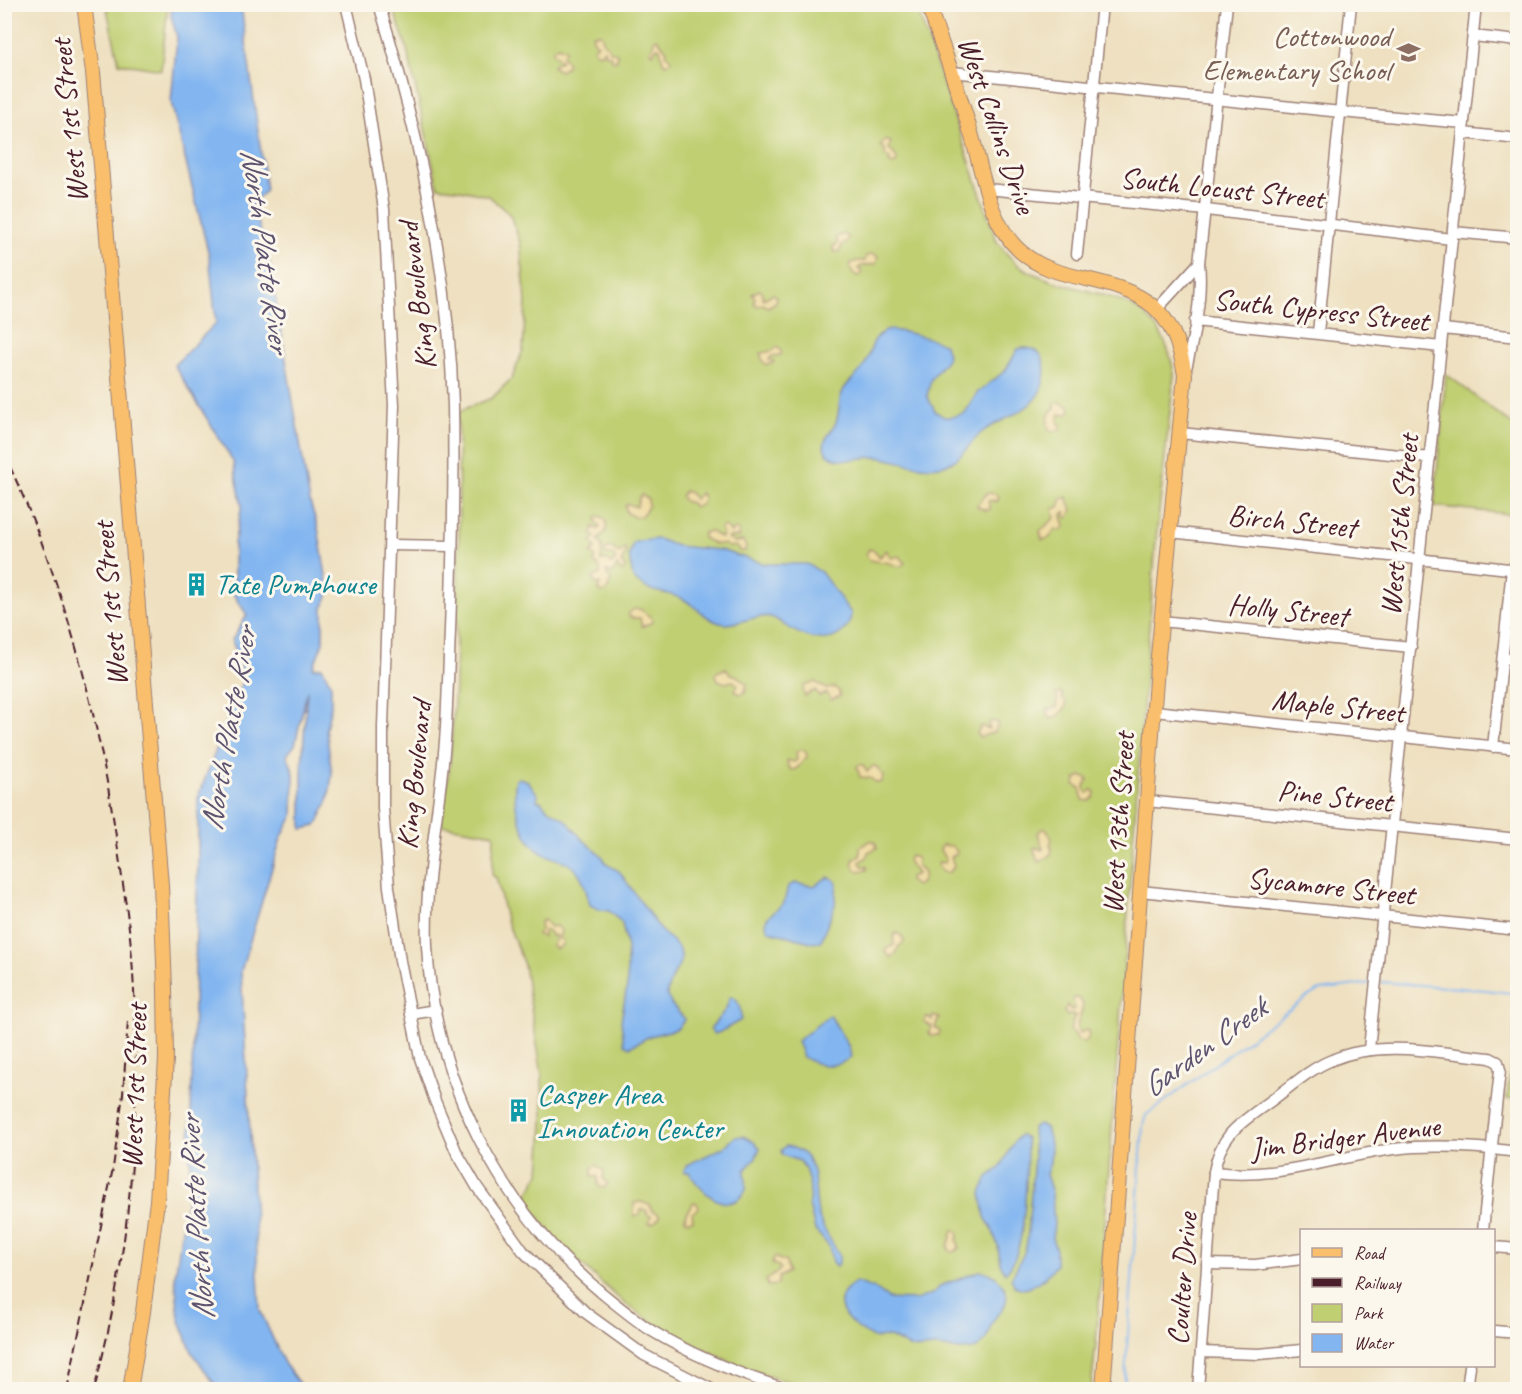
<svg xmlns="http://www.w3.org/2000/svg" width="1522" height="1394" font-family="Caveat,sans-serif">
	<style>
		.green { fill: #c0cf72; stroke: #85774e; stroke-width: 1.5 }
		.sand { fill: #eeda9e; stroke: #9c7c64; stroke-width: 1.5 }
		.water { fill: #83b6f0; stroke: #666a8e; stroke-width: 1.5 }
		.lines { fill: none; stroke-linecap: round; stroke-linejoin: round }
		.stream { stroke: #83b6f0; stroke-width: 2 }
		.minor-casing { stroke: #9c8076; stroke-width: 13 }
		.major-casing { stroke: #9c8076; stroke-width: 16 }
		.minor { stroke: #fff; stroke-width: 10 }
		.major { stroke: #f9bf6d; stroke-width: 14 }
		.rail { stroke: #4a1f2b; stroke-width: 2; stroke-dasharray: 9 4.5; stroke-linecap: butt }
		.labels { text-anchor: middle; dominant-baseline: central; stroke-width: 6; stroke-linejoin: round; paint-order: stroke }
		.education-label { font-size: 30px; fill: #785e54; stroke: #fbf7ec; text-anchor: end }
		.street-label { font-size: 30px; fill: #4a1f2b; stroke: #fbf7ec }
		.culture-label { font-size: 30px; fill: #0d838f; stroke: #fbf7ec; text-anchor: start }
		.water-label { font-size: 32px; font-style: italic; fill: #5e5470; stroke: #fbf7ec }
	</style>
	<rect width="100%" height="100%" fill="#fbf7ec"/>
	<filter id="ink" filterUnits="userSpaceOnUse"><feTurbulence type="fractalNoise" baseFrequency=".0167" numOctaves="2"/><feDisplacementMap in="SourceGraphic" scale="12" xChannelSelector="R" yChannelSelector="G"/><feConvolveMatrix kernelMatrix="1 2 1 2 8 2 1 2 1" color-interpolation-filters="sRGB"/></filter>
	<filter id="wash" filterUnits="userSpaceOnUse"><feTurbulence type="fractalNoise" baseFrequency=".008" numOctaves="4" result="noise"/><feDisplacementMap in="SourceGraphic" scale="24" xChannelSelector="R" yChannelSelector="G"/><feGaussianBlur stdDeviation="1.35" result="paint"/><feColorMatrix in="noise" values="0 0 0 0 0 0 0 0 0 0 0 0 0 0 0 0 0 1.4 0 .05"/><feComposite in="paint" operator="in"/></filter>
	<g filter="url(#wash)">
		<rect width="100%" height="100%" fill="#eee0c0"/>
		<g class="green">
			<polygon points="106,5 168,5 161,70 119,63"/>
			<path d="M392,5H916L997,242C1005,251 1013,263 1023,268C1084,303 1159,280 1174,374L1156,539L1143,707L1096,1343L1091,1389L823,1390L774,1378L735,1364L662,1329L624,1303L558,1243L525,1199L540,1173L543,1124L542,1075L524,965L506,919L496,877L492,876L494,834L441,825L450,764L455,686L459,530L458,414L464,409L492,398L512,378L523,350L526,302L520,242L510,215L489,196L456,189L438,187L406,45Z"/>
			<polygon points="1446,374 1517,428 1517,515 1434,506"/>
			<polygon points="1517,1009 1518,1009 1517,1100 1507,1099"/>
		</g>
		<g class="sand">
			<polygon points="595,34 601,34 604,44 608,46 610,51 617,53 617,60 613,61 610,55 606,55 604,49 600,54 595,52 594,48 598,44 594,41 592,34"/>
			<polygon points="657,38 667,51 666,55 670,58 671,61 667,64 663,62 660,48 657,47 653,53 650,51 653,46 654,40"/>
			<polygon points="558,46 565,49 565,52 562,55 568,64 565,68 560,71 553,67 555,63 561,61 553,53 553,49"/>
			<polygon points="885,140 891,142 889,148 897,158 896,164 893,165 889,163 890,159 885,156 885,149 881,146"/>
			<polygon points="844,234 848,237 847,242 842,245 840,251 834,252 833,246 838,244 836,237"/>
			<polygon points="872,254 878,257 876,264 861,266 858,269 862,271 861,274 858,276 853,274 850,268 851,263 857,261 865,261 866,256"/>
			<polygon points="759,290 762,292 763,299 773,294 777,297 776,302 768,307 763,304 758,306 754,304 755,298 752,294"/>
			<polygon points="777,347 781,351 781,355 772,356 769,360 774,361 773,363 766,365 762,360 761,353 772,351"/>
			<path d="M1059,402L1069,406L1070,411L1068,414H1060L1058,421L1062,428L1053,432L1049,429C1046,422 1048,412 1055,408V403Z"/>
			<polygon points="685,491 690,493 694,499 701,493 703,498 701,505 694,507 691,503 684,501 681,496"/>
			<polygon points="987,493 996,494 999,499 996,502 992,500 988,501 990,509 986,511 984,509 979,508 977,505"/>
			<polygon points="642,495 648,499 648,507 641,516 634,517 627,513 625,506 628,504 637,507 639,498"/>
			<path d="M1067,497L1072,510L1068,518L1065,516V512L1062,514C1061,522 1070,525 1060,531L1055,529L1049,538L1042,540L1040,531L1055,518L1053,509L1059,507L1062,499Z"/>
			<polygon points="598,516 602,517 606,520 606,531 598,540 602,546 601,561 606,560 611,564 615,561 614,555 606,555 605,552 607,548 612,548 619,553 625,548 626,552 621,563 625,567 624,570 621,571 617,566 612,574 606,571 607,576 611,579 607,591 601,593 598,590 600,584 595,583 593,578 600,574 600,568 594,562 595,556 591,553 596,548 591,542 595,537 591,534 594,527 598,529 600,527 596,520"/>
			<polygon points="725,526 731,533 734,529 738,530 739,537 730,537 728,539 734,542 743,541 746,547 745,551 741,551 735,546 729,547 724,544 714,544 703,538 703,533 710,531 721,538 723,535 720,528"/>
			<polygon points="869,549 875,551 880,557 886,550 891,558 900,556 905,563 899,567 890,563 869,560 866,555"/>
			<polygon points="634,609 640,609 652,618 652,622 642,627 640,618 632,618 629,616 629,613"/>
			<polygon points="726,668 729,673 737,676 747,684 745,692 741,694 736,692 735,690 738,685 733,681 725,683 718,680 716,675 717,672"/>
			<polygon points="815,682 826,689 834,687 838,690 840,696 831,700 827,693 819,696 815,690 805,696 803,691 804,686"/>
			<polygon points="1060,693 1063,695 1062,699 1066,702 1066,707 1057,717 1050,719 1047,710 1057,707 1057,694"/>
			<polygon points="992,721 998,723 995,732 980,737 977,733 981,726 989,729 989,723"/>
			<polygon points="800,749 806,752 807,757 796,769 791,770 788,766 787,760 794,762 797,760 796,753"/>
			<polygon points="858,765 863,765 867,772 873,766 877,767 883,776 881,782 877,783 870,778 860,777 857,767"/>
			<polygon points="1081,776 1088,779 1084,788 1085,791 1088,793 1092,790 1095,792 1094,797 1089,801 1083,800 1080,788 1075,785 1076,779"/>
			<polygon points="1042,829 1046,829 1052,839 1050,845 1052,847 1051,854 1040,862 1037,860 1034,849 1036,847 1041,850 1043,849 1038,833"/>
			<polygon points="870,841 875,841 877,848 868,852 867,857 860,862 862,866 867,866 867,870 857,871 853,865 853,860 860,856 860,847"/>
			<polygon points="942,845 952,846 957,852 956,855 951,856 954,867 948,873 942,872 938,866 939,862 944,863 946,860 940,850"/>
			<polygon points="910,856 917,858 917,866 924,873 921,883 916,886 909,881 910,877 917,874 908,861"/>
			<polygon points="544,920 550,927 556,926 561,931 559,938 563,941 563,944 556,949 552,946 556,939 555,935 551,936 549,931 544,931 543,937 537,934 541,930 540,922"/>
			<polygon points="896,933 902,936 904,942 898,947 896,954 891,957 885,952 886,949 894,945 893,937"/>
			<path d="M1074,998H1079L1083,1004C1083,1013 1077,1019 1077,1028L1081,1033L1085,1030L1089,1032L1088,1039L1085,1042L1078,1041L1075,1034L1070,1030L1075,1015L1072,1014L1068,1016L1064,1012L1067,1005L1071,1010L1074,1009L1073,1001Z"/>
			<polygon points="933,1016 939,1018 935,1027 940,1031 939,1035 930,1035 929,1032 932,1026 925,1023 924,1020 928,1017 932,1020"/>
			<polygon points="596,1165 604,1171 603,1178 608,1184 604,1188 598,1186 598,1177 592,1176 592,1168"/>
			<polygon points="641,1202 650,1205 652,1211 659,1214 660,1217 653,1223 649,1223 651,1216 647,1215 647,1211 643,1209 641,1209 640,1215 634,1216 634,1203"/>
			<polygon points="694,1202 697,1203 699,1208 692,1213 693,1220 687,1221 685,1219 686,1213"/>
			<polygon points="953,1230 957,1231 959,1235 957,1239 959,1248 954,1252 950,1251 948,1247"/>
			<polygon points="774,1257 786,1262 788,1272 779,1277 777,1285 768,1286 766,1280 778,1272 780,1269 779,1266 772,1264"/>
		</g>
		<g class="water">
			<polygon points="172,5 241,5 266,190 252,204 268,254 310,502 318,528 329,594 323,608 323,642 313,668 322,667 331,685 331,706 326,728 332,775 328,801 316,826 302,829 302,767 307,691 295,745 287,755 294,773 293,816 281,838 241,971 260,1310 284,1363 303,1389 218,1389 192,1352 179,1318 175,1276 189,1185 198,860 198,797 244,677 232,640 247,615 234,595 234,543 242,506 233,461 174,365 216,323 209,255 171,102 177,37 171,16"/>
			<path d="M886,330C898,329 936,339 945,345L948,354L947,359L931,379L927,396L935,411L944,417H951L965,413L977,393L1005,371L1018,349C1026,347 1038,348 1042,357C1045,363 1045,373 1044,379C1039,412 1003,416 981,433C971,441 964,456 952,462C929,474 900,460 876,457C866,457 859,459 849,460C841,460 829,459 825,450C821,439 833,432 836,422C840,412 838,400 843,391C847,382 858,376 863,367C874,352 867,341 886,330Z"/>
			<path d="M658,539L677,546L720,550L765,564H807L821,572L851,613C851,622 848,627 841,633C826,646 801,636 786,626C781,623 777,619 771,617C759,614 739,624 726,624C709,623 696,606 683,599C662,589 653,597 633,578L629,556L633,543L638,541Z"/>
			<path d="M519,778L528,781L538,795L537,801H541L546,807L567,821L581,838L602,856L606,864L619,871L662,932C699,961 672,963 667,993L671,1004L685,1019L677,1029L650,1036L630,1047L624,1044L621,1021L627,986V948L622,923L609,911L600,910L590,905C586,892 584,876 573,867C561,858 556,860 544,854C523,844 511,802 516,780Z"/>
			<polygon points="828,877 833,879 837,883 835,905 821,941 814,943 769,931 766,925 767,918 784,903 788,886 795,883 814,886"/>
			<path d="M730,997C740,998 741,1011 741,1020L720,1032L714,1034L710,1029L726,1009Z"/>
			<path d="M830,1015L849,1047L851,1057C837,1069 818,1067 803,1057L797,1041Z"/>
			<polygon points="1039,1125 1046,1128 1049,1138 1051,1151 1050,1163 1046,1174 1052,1193 1054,1225 1052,1238 1056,1250 1056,1265 1046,1277 1029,1288 1023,1289 1015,1286 1011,1279 1024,1253 1027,1242 1034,1157 1032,1130 1033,1127"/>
			<path d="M1020,1135L1026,1138L1027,1150C1026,1179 1027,1255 1005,1273L1000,1263L998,1246L992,1229L985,1217L981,1193L988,1177L1000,1168L1014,1142Z"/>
			<path d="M743,1136L754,1142L760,1148L756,1157L745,1170C745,1176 747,1182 746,1189C745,1193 741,1197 737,1200C719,1211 697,1186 689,1172H684V1169L689,1164L724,1147L735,1137Z"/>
			<path d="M786,1146C824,1153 811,1191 819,1217C823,1231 833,1242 839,1255V1263L836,1267L832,1262L829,1246L815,1230L809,1205L810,1187L805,1168L799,1161L782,1155L781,1150Z"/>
			<path d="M980,1271C994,1271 1010,1287 1006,1302C1004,1310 996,1315 993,1321C988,1331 988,1343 976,1348C964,1353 947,1347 935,1347C928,1347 919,1350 912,1348C904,1346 899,1341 892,1338C885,1335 880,1339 874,1338C868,1336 863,1332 858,1328C838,1314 833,1297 856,1282L875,1289L889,1299L916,1300L934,1293L940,1286Z"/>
		</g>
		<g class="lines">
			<g class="stream">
				<polyline points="1380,982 1486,990 1518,994"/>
				<polyline points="1124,1390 1143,1125 1146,1115 1307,997 1320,990 1371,983"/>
			</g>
		</g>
	</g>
	<g filter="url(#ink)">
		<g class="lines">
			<defs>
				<g id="minor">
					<polyline points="346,4 364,79 384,209 394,405 383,727 383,808 389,887 400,961 420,1058 435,1101 456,1151 477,1187 523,1251 586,1313 644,1355 713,1390"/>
					<path d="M379,4C419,134 449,269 453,405C455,512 451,620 446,727C442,800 424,872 427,946C434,1080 499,1208 602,1293C618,1306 635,1320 652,1331C695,1357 741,1375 789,1390"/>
					<polyline points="1473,36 1518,41"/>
					<polyline points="952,72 1341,112 1464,123"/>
					<polyline points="1463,133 1518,139"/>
					<polyline points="987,189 1206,210 1452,239"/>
					<polyline points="1453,232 1518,238"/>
					<polyline points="1077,254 1102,4"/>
					<polyline points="1157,309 1199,263"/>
					<polyline points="1195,321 1441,347"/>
					<polyline points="1443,329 1518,337"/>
					<polyline points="1318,333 1351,4"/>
					<path d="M1185,373C1193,339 1203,299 1199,263L1227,4"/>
					<polyline points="1180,433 1430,458"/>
					<polyline points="1170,532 1518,570"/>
					<polyline points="391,545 452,546"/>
					<polyline points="1161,621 1411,647"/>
					<polyline points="1503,658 1518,660"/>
					<polyline points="1154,711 1518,749"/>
					<polyline points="1493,747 1512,569"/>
					<polyline points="1147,801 1518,839"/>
					<polyline points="1140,891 1518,930"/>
					<polyline points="411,1014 436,1010"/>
					<polyline points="1369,1049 1476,4"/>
					<path d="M1214,1172C1279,1180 1331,1157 1394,1149C1435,1144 1477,1147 1518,1152"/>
					<polyline points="1494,1247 1518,1249"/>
					<polyline points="1207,1264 1255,1265 1302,1259"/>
					<polyline points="1494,1331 1518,1333"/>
					<polyline points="1201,1352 1259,1354 1302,1350"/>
					<path d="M1198,1390L1214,1172C1220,1135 1239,1124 1268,1103C1288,1089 1309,1069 1332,1060C1381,1039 1439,1053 1490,1058L1498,1062L1500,1070L1483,1230"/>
					<polyline points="1467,1390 1470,1366"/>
				</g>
				<g id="major">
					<polyline points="84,4 93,72 120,389 161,885 165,989 166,1059 157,1201 143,1312 130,1390"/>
					<path d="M928,4C942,46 958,88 970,130C983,170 987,221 1020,251C1038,267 1059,273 1082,278C1145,292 1174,307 1185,375L1157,667L1103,1390"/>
				</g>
			</defs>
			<use href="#minor" class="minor-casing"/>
			<use href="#major" class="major-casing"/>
			<use href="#minor" class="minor"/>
			<use href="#major" class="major"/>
			<g class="rail">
				<path d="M4,454C63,578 99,714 118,850C124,892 131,933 133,974C142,1113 130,1255 94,1390"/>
				<polyline points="67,1390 113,1168 123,1094 128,1020"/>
			</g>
		</g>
	</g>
	<defs>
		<symbol id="school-bare" viewBox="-9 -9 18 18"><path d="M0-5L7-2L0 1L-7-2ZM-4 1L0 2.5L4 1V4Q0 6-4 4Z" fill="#8d6e63" stroke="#fbf7ec" stroke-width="2.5" paint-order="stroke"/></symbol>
		<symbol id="building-bare" viewBox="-9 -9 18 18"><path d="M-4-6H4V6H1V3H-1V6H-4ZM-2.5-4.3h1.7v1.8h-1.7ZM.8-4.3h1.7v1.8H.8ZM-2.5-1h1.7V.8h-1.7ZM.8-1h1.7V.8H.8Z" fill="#0f9aa8" stroke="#fbf7ec" stroke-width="2.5" paint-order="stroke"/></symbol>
	</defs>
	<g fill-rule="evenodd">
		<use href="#school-bare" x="1392" y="36" width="33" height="33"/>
		<use href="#building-bare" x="180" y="568" width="33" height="33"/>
		<use href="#building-bare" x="502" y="1094" width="33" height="33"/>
	</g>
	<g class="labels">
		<g class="education-label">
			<text x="1390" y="36">Cottonwood<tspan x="1390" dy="34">Elementary School</tspan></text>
		</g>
		<g class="street-label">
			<text transform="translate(69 121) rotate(-96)">West 1st Street</text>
			<text transform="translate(997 125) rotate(71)">West Collins Drive</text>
			<text transform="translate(1222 188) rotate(6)">South Locust Street</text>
			<text transform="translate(417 296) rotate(-97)">King Boulevard</text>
			<text transform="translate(1321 310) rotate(6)">South Cypress Street</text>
			<text transform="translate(1292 521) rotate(6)">Birch Street</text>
			<text transform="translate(1399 525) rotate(-84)">West 15th Street</text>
			<text transform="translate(110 604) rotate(-95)">West 1st Street</text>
			<text transform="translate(1288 610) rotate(6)">Holly Street</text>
			<text transform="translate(1338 706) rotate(6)">Maple Street</text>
			<text transform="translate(414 775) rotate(-84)">King Boulevard</text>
			<text transform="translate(1335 796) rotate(6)">Pine Street</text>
			<text transform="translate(1118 823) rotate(-86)">West 13th Street</text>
			<text transform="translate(1331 886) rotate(6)">Sycamore Street</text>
			<text transform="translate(134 1086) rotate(-88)">West 1st Street</text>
			<text transform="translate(1345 1137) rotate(-7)">Jim Bridger Avenue</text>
			<text transform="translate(1182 1279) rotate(-86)">Coulter Drive</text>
		</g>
		<g class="culture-label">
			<text x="215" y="584">Tate Pumphouse</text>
			<text x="537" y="1094">Casper Area<tspan x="537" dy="34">Innovation Center</tspan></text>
		</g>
		<g class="water-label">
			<text transform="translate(266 250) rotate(82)">North Platte River</text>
			<text transform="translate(228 729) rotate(-80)">North Platte River</text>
			<text transform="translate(1204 1047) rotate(-36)">Garden Creek</text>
			<text transform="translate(196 1218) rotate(-94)">North Platte River</text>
		</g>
	</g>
	<rect width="1522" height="1394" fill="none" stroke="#fbf7ec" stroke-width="24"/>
	<rect x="1300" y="1229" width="195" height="138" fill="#fbf7ec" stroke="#b4a19f" stroke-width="1.5"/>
	<rect x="1312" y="1248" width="30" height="9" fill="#f9bf6d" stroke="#b4a19f" stroke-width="1.5"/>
	<text x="1354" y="1259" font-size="18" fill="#4a1f2b">Road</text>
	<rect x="1312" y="1278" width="30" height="9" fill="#4a1f2b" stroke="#b4a19f" stroke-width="1.5"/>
	<text x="1354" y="1289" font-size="18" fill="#4a1f2b">Railway</text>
	<rect x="1312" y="1304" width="30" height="18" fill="#c0cf72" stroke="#b4a19f" stroke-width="1.5"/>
	<text x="1354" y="1319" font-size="18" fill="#4a1f2b">Park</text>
	<rect x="1312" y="1334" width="30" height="18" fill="#83b6f0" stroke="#b4a19f" stroke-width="1.5"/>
	<text x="1354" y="1349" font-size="18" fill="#4a1f2b">Water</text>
</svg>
